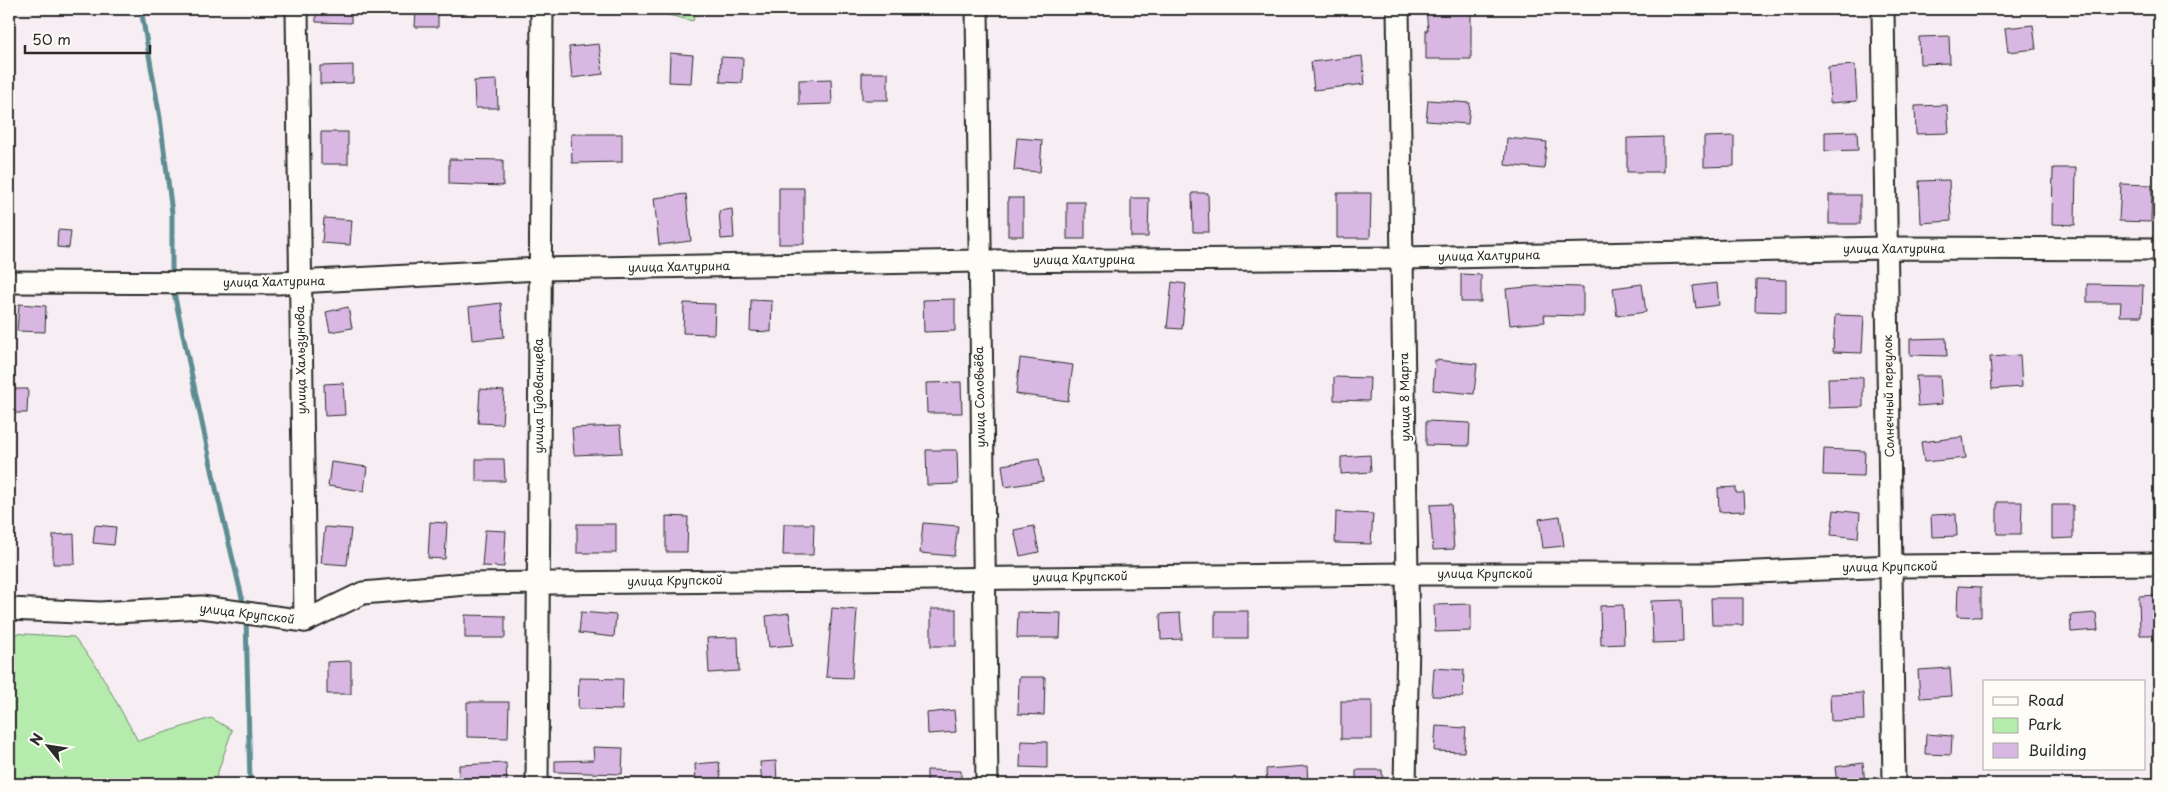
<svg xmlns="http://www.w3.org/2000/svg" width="2168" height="793" font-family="'Playpen Sans',sans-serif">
  <rect width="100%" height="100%" fill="#f6eef3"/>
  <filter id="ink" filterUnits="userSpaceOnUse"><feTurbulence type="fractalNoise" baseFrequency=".02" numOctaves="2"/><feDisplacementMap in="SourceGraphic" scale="10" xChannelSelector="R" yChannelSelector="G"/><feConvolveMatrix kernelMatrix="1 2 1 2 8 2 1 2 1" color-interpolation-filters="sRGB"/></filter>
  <g filter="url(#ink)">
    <g fill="#b5ebad" stroke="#708b6c">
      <polygon points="644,9 696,9 693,21"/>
      <polygon points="9,633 74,637 97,667 138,741 211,718 232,730 214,784 9,784"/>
    </g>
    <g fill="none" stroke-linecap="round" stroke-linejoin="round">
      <g stroke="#5d8d93" stroke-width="5">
        <polyline points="141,9 160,118 172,213 172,277"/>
        <polyline points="173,288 217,493 244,606"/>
        <polyline points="246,617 250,784"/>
      </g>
    </g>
    <g fill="#d8b7e3" stroke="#2b2b2b">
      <polygon points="316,9 351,9 351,23 316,22"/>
      <polygon points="416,9 438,9 438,27 415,27"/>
      <polygon points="1426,9 1471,9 1471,59 1426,59 1426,30 1428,30"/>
      <polygon points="2033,25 2036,49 2008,52 2005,28"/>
      <polygon points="1949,36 1950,63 1920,64 1919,37"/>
      <polygon points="599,44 603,74 572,78 569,47"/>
      <polygon points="670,53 693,55 691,83 669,82"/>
      <polygon points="1362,56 1365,84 1314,90 1311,62"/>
      <polygon points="721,57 743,58 742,83 720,82"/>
      <polygon points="353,65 353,83 320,84 320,66"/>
      <polygon points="1855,65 1857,101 1830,103 1828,67"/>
      <rect x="862" y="73" width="26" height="27"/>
      <polygon points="831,79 832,104 799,105 799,80"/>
      <polygon points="497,80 498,108 475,108 474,81"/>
      <polygon points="1428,100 1470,103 1468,124 1426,121"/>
      <polygon points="1947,105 1949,133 1916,134 1915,106"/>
      <polygon points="1857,131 1858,150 1825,151 1825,132"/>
      <rect x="321" y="132" width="27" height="32"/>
      <polygon points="571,134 622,134 622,162 572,163"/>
      <polygon points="1734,136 1734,166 1704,167 1704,137"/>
      <polygon points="1663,137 1663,172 1627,172 1627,138"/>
      <polygon points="1017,138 1042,140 1040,172 1014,170"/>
      <polygon points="1507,138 1547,142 1544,169 1505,165"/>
      <polygon points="449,159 503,160 503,186 449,184"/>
      <polygon points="2053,168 2076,168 2075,225 2052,224"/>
      <polygon points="1949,180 1951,221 1921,223 1919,181"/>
      <polygon points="2121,184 2152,185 2151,222 2119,221"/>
      <rect x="779" y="188" width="25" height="56"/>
      <polygon points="1192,193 1208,193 1209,232 1193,232"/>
      <polygon points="1337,193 1371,193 1370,238 1337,238"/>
      <polygon points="686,194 691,241 659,245 654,198"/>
      <rect x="1829" y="195" width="31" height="29"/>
      <rect x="1008" y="198" width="15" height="38"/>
      <polygon points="1131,198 1149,198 1148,237 1131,237"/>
      <rect x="1067" y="202" width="18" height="37"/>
      <polygon points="732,209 734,238 721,239 719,211"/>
      <polygon points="324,218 352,220 350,245 322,243"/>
      <polygon points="58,230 71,231 69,248 57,247"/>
      <polygon points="1461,274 1481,275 1481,302 1461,302"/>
      <polygon points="1756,279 1786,280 1786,312 1755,311"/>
      <polygon points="1172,282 1186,284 1182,329 1167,328"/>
      <polygon points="1717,283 1719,305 1696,308 1693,286"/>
      <polygon points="1642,284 1646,312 1617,316 1613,288"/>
      <polygon points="2087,284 2143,285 2142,316 2120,316 2121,302 2087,302"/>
      <polygon points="1537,286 1583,287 1583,316 1544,315 1545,322 1510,325 1506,289"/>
      <polygon points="955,299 955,331 924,332 923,300"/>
      <polygon points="751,300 772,301 771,332 750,331"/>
      <polygon points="501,303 504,337 472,340 469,307"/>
      <polygon points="684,303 715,304 714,334 683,333"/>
      <polygon points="19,304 46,306 45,332 17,331"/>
      <polygon points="348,307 352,328 330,332 326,312"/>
      <polygon points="1835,315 1864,316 1862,353 1833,352"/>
      <polygon points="1946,338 1947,356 1910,355 1910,339"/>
      <polygon points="2020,355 2022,387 1992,389 1990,357"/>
      <polygon points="1020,358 1073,365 1068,401 1016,394"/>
      <polygon points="1435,360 1477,364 1474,394 1433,390"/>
      <polygon points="1916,376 1940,376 1942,404 1918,406"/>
      <polygon points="1334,377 1370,378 1369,401 1334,400"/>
      <polygon points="1863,377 1863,407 1829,408 1828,378"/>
      <polygon points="961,382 962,413 927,413 926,383"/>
      <polygon points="343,383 345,415 325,416 324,384"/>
      <polygon points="9,389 28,389 27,413 9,413"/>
      <polygon points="480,389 504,391 502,424 478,423"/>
      <polygon points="1426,421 1470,423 1469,446 1426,445"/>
      <polygon points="620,426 622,453 574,455 572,428"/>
      <polygon points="1963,437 1966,458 1924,462 1921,442"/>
      <polygon points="1824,449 1865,451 1864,476 1823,475"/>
      <polygon points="926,450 957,450 958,484 927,485"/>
      <polygon points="1370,455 1371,472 1341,474 1341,457"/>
      <polygon points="476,459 504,459 505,481 476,481"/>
      <polygon points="1039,459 1043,481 1005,487 1002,465"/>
      <polygon points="331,462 367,467 364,491 328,486"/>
      <polygon points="1736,487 1736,493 1744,493 1745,511 1719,512 1718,488"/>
      <polygon points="1997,502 2022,502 2021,534 1997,534"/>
      <polygon points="1451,504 1454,549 1433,550 1430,505"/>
      <polygon points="2052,505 2073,505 2073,538 2052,539"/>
      <polygon points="1834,510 1860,513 1858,538 1831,535"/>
      <polygon points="1336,512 1373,514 1371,544 1335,543"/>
      <polygon points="1956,514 1957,536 1932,537 1931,515"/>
      <polygon points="666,516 688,517 687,552 666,552"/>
      <polygon points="1560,516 1564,546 1543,548 1539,519"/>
      <polygon points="430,522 447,523 445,559 428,558"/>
      <polygon points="923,523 958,526 954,556 920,553"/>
      <rect x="577" y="524" width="39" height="29"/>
      <polygon points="784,524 814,524 813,555 783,555"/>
      <polygon points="95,525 116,527 114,545 93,543"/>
      <polygon points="1034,526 1039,552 1020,556 1014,530"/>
      <polygon points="325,527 351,529 347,565 321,563"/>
      <polygon points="485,530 506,531 504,567 482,566"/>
      <polygon points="74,534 75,564 53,564 53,535"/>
      <polygon points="1958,586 1981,587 1981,617 1957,616"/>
      <polygon points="2159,595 2159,635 2140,635 2139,596"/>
      <polygon points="1711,598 1743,598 1743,625 1712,625"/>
      <polygon points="1682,600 1683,642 1653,643 1651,601"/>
      <polygon points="1471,604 1471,631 1435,632 1434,605"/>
      <polygon points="1623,605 1624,644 1601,645 1600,606"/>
      <polygon points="832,608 857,610 852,678 826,677"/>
      <rect x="931" y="609" width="25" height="37"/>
      <rect x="1215" y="611" width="33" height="27"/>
      <polygon points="581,612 616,615 614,637 579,633"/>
      <polygon points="1018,612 1061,613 1060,638 1017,638"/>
      <polygon points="789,613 793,645 769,647 766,616"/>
      <polygon points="1180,613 1182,639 1161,640 1160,614"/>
      <polygon points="2096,613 2098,630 2071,632 2070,615"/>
      <polygon points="465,615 505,616 505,638 465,638"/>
      <polygon points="738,637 739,671 709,673 707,638"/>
      <polygon points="351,661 351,694 327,694 327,662"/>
      <polygon points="1434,668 1464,670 1463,697 1432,696"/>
      <polygon points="1950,668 1952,696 1920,698 1918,670"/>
      <polygon points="1019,677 1045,677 1044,715 1018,714"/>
      <polygon points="579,678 623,679 622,710 578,709"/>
      <polygon points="1863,693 1864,720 1831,721 1830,694"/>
      <rect x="1341" y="701" width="31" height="38"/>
      <polygon points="467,702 509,702 508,738 467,737"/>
      <polygon points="954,710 956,732 928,734 927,713"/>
      <polygon points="1436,726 1466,728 1464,752 1434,751"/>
      <polygon points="1926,734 1952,736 1951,755 1925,754"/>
      <polygon points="1021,741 1047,742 1047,768 1020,767"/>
      <polygon points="593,747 623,748 622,774 555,772 555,761 594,760"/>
      <polygon points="776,761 777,783 762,784 760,762"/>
      <polygon points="719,762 721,784 696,784 695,764"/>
      <polygon points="506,763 507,784 459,784 459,765"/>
      <polygon points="1863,763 1865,784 1837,784 1835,767"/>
      <polygon points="1307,766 1308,784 1267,784 1266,769"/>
      <polygon points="927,770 961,771 961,784 927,784"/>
      <polygon points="1356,770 1382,770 1383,784 1356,784"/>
    </g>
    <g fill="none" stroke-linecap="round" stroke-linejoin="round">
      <g stroke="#2b2b2b" stroke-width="25">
        <g id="minor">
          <polyline points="297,9 305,621"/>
          <polyline points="977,9 987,784"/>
          <polyline points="1398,9 1408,638 1405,784"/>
          <polyline points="1883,9 1894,784"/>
          <polyline points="9,282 278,283 540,269 979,261 1403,258 1887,248 2159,249"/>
          <polyline points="9,609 100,613 201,607 305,621 363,593 466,584 1407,574 1710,574 1892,566 2159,564"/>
          <polyline points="537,784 542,9"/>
        </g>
      </g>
      <use href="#minor" stroke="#fdfcf7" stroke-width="21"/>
    </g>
  </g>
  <g text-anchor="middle" stroke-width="4.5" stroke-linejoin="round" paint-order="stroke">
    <g font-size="12" fill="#2b2b2b" stroke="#fdfcf7">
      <text x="1894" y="253">улица Халтурина</text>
      <text transform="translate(1489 256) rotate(-1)" y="4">улица Халтурина</text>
      <text x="1084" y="264">улица Халтурина</text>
      <text transform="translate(679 267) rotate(-1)" y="4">улица Халтурина</text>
      <text transform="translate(274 282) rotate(-1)" y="4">улица Халтурина</text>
      <text transform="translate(301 360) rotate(-91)" y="4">улица Хальзунова</text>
      <text transform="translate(539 396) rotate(-90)" y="4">улица Гудованцева</text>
      <text transform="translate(1889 396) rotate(-91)" y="4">Солнечный переулок</text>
      <text transform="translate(980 397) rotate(-91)" y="4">улица Соловьёва</text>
      <text transform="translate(1405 397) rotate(-91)" y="4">улица 8 Марта</text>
      <text transform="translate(1890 567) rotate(-1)" y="4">улица Крупской</text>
      <text x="1485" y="578">улица Крупской</text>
      <text transform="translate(1080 577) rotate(-1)" y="4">улица Крупской</text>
      <text transform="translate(675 581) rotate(-1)" y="4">улица Крупской</text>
      <text transform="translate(247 614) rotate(7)" y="4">улица Крупской</text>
    </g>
  </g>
  <rect width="2168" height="793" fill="none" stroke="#fdfcf7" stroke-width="30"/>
  <rect x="15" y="15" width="2138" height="763" fill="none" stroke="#2b2b2b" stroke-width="2" filter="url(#ink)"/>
  <rect x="1983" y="680" width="162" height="90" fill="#fdfcf7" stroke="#a9a8a5"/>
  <rect x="1993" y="697" width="25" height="8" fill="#fdfcf7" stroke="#a9a8a5"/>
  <text x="2028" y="706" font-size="15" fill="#2b2b2b">Road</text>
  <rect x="1993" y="718" width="25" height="15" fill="#b5ebad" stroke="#a9a8a5"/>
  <text x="2028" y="730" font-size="15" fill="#2b2b2b">Park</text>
  <rect x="1993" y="743" width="25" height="15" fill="#d8b7e3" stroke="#a9a8a5"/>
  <text x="2028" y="756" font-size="15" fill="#2b2b2b">Building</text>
  <g transform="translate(48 746) rotate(300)" stroke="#fdfcf7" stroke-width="4" paint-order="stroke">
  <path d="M0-4L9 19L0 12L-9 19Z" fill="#2b2b2b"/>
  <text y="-8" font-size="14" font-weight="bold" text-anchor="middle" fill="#2b2b2b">N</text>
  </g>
  <path d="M25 45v8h125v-8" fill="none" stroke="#2b2b2b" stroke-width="2.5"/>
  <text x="32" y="45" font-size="15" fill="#2b2b2b" stroke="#fdfcf7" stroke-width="4" paint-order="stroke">50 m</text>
</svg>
